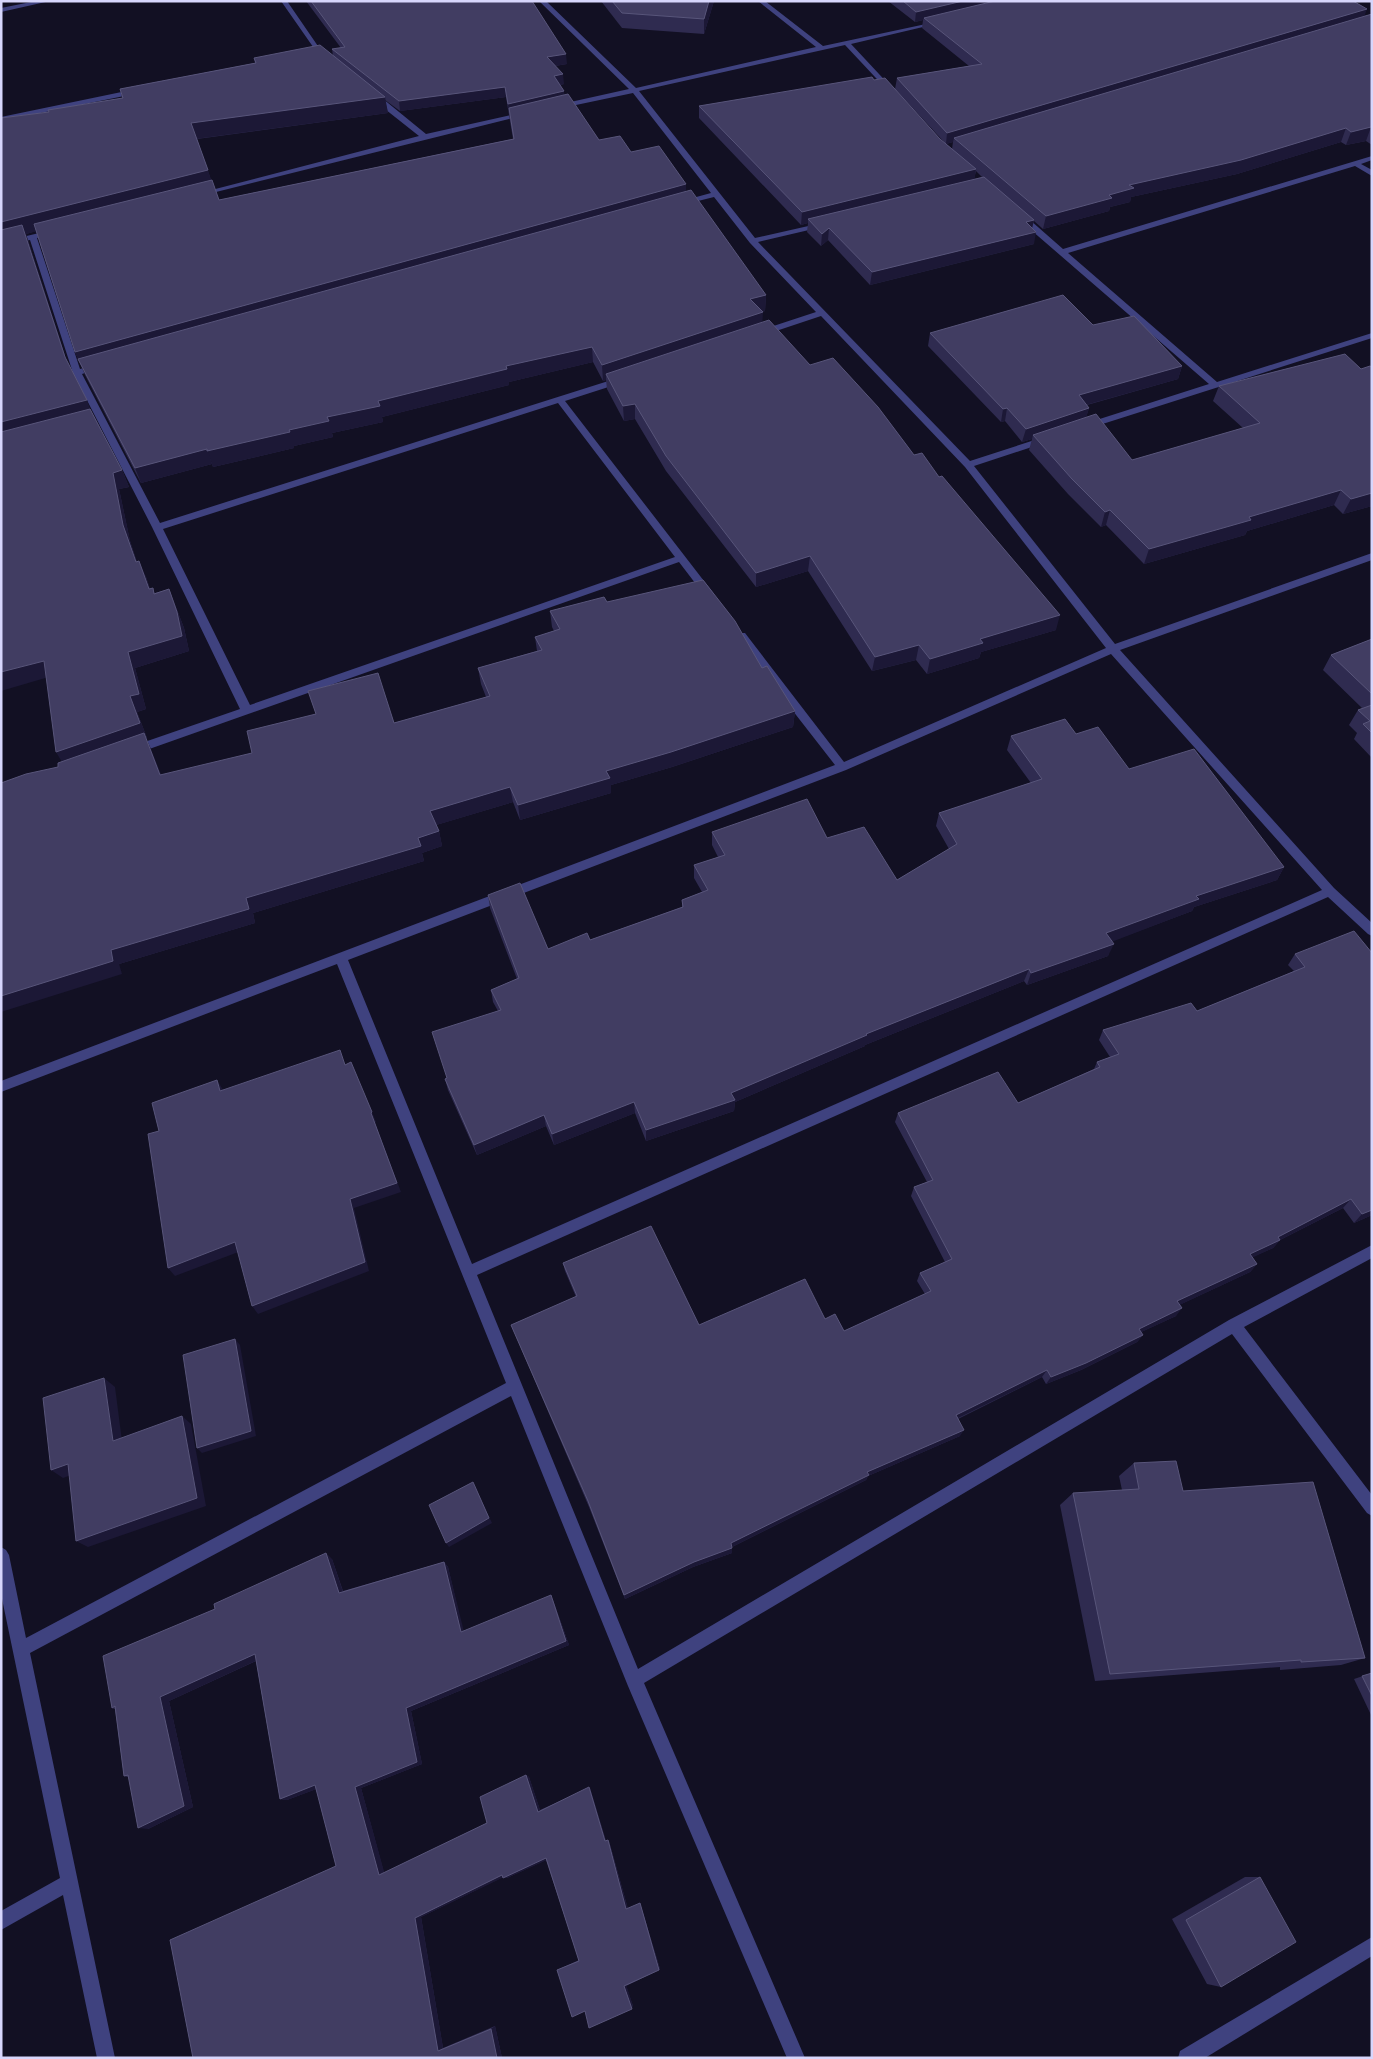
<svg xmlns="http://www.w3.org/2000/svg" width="1373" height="2059" font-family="Overpass,sans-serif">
  <rect width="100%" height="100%" fill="#121023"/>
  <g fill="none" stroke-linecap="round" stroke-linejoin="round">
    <g fill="#3f427f" fill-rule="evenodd">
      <polygon points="36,1 50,1 1,12 1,8"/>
      <polygon points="281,1 287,1 322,52 327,56 327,58 323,58 318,54"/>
      <path d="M539,1h7l90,87 180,-41 -58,-46h7l58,45 117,-25v2l-89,21 42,45 1,2 -4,2 -45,-48 -206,46 116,147 71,-16v4l-68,16 212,219 74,-24h6v4l-76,25 141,178 257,-91v7l-252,90 214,238 38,35v13l-4,-2 -40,-37 -851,378 161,394 591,-349 143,-75v13l-128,69 128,168v21l-5,-3 -135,-179 -588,349 161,375h-18l-159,-372 -117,-290 -481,257 85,405h-18l-34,-163 -62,35v-19l59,-33 -59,-284v-47l5,3 3,5 17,83 480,-255 -169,-419 -336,128v-11l834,-316 -98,-126 -1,-3 1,-3h8l99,129 262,-114 -141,-181 -144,-151 -57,19h-6v-4l58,-19 -66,-69 -36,-46 -36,9v-4l33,-9 -78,-100 -76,16v-4l72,-16zM1111,654l211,236 -850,374 -124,-304 498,-190z"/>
      <polygon points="136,89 139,89 139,93 1,121 1,117"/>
      <polygon points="371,94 377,94 426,134 525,112 529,114 200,196 196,194 419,136 371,98"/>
      <polygon points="1372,156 1372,160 1361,164 1372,170 1372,176 1355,166 1068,253 1217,382 1372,333 1372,338 1090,428 1084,428 1084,424 1209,384 1016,217 1016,213 1022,213 1063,249"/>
      <path d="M52,230h3v4l-18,4 43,131 19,-5 4,3 -21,7 78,149 461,-146 3,1v4l-59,19 149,193 -5,3 -4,-1 -26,-34 -541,191h-8l-1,-3 1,-3 110,-38 -88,-182 -79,-154 -43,-133 -29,6v-4zM558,403l117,154 -425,148 -87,-176z"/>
      <polygon points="1372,1937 1372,1956 1205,2058 1178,2058 1180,2051"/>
    </g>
  </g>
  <g fill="#2f2b50" fill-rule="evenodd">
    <path d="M306,1h226l35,63 -12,2 9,18 -4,1 4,6v4l35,45 32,12 55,39 80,104 -1,16 -3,1v11l177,154 117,153 -75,22 -2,6 -52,16 -11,-14 -44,11 -64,-100 -52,16 -90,-116 -31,-52 -11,2 -17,-32 -1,-9 -3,1 -10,-19 -84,20v3l-127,32 1,5 -51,11 1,4 -39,9v2l-81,19 -1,-3 -71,19 -56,-108 -10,-23 -39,-121 -10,3 42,131 22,44 32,61 7,17 -10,2 11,52 7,21 9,15 4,12 5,4 14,-4 15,39 5,23 -54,17 11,41 -9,3 10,26h-1l15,37 233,-52 92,-26 -5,-13 -3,-16 59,-17 -2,-14 19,-6 -2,-4 -2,-16 57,-9 155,66 33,43 -2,16 -121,40 -61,18v8l-91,27 -7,-18 -77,23 3,6 3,15 -20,7 2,8 -171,52 2,10 -136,41 3,10 -64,-207 4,-5 -61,-644 48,-6 73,-14 -2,-9 135,-26 -1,-5 79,-2 -1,-7 9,-1zM506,97l7,42 -294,61 -8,-20 -14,-41 191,-26 -3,-13 15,11z"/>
    <polygon points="601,1 714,1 704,34 622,28"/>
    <path d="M888,1h465l11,15 8,-2v131l-6,-4 -20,4 -5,-3 -104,32 -106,23 -1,5 -20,5 -1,4 -66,18 -9,-8 -2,7 2,16 -164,41 -42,-45 -7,6 -14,-14 1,-9 -7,2 -102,-107v-12l175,-26 71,63 -50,-54 2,-11 72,-12 -47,-38 1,-8 -8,2zM953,142l-1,7 -6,-5zM976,171l6,6 -8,2z"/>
    <polygon points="1093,325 1182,366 1178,379 1087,405 1089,408 1086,417 1132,460 1243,428 1213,401 1219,386 1372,506 1343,514 1334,505 1247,531 1245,535 1144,564 1106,525 1101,527 1068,494 1029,450 1032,439 1022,442 1005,421 1001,422 928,346 930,333"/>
    <polygon points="1372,639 1372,758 1354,739 1357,733 1349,725 1358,710 1362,708 1323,670 1331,655"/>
    <polygon points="1076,734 1129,769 1284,867 1277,880 1194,907 1192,911 1112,941 1108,956 1027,985 1024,981 865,1045 865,1046 735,1102 734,1111 646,1141 635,1113 554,1145 546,1126 477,1155 448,1090 445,1079 447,1078 498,1011 493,1002 491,990 517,979 490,908 488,895 548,949 590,940 682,907 682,900 702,892 694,878 694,865 718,857 712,845 712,832 827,838 897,880 949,849 936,826 939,813 1031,783 1007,750 1011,736"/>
    <polygon points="1372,953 1372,1215 1354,1223 1343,1208 1280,1240 1273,1248 1252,1257 1257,1264 1250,1272 1179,1305 1176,1316 1141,1332 1143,1335 1137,1342 1081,1370 1046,1384 1042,1377 958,1419 960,1436 868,1476 866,1480 732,1547 732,1553 693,1567 625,1599 589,1507 511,1325 576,1297 565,1271 563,1263 699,1325 825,1319 844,1331 925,1294 917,1281 920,1273 945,1262 911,1196 914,1187 927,1182 895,1122 898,1113 1018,1103 1094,1069 1097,1062 1110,1057 1099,1040 1103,1030 1197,1011 1294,971 1288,965 1295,954"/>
    <polygon points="1134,1463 1183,1491 1365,1658 1341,1665 1280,1670 1280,1667 1095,1681 1060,1505 1073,1493 1122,1490 1119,1476"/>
    <polygon points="332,1559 343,1591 444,1562 448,1567 463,1631 553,1600 569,1645 411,1711 422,1764 361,1788 384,1873 487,1823 526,1775 529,1777 540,1810 590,1788 606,1841 608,1840 609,1841 628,1909 640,1903 660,1969 659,1970 626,1986 633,2006 585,2011 557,1970 579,1960 546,1860 507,1878 503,1878 503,1877 421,1917 443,2048 495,2026 502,2058 193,2058 336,1866 316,1789 287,1800 280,1799 256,1661 169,1701 193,1807 148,1829 128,1777 124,1776 115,1709 112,1708"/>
    <polygon points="1372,1673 1372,1717 1354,1679"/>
    <polygon points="1245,1877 1260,1877 1221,1987 1207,1984 1172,1919"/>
  </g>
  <g fill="#1c1836">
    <polygon points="709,1 714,1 704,34 704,19"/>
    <polygon points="963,1 1008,1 924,18 923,20 915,22 916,12"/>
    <polygon points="1367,9 1363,20 954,138 953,142 946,144 947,133"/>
    <polygon points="566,54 567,64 548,67 547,57"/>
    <polygon points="563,74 564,84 555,86 554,76"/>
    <polygon points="505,87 506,97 400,111 399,101"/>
    <polygon points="564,91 565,101 509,108 509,114 508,104"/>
    <polygon points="385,97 388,113 195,139 191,123"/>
    <polygon points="1371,127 1366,141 1346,145 1351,132"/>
    <polygon points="1346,128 1341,142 1237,174 1131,197 1130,202 1110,207 1109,211 1043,229 1046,216 1109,195 1129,185"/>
    <polygon points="976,169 974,182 808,219 808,223 801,225 802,212"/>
    <polygon points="208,170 213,186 26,234 71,374 1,240 1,222"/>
    <polygon points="686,184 686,198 78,359 81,367 75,352"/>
    <polygon points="1034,220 1031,232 1026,222"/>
    <polygon points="829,228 828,240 821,246 822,234"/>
    <polygon points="1036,232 1034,244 870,285 872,272"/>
    <polygon points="766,295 765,311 750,315 750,299"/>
    <polygon points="763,312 762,328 606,374 606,380 603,381 602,365"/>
    <polygon points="592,347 593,362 509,382 509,385 382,417 383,422 332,433 333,437 294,446 294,448 213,467 207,451 289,430 378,401 506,366"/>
    <polygon points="1182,366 1178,379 1075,408 1079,395"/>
    <polygon points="87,400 93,417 1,440 1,422"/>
    <polygon points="635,404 635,419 624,421 623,406"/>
    <polygon points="1007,408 1005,421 1001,422 1003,409"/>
    <polygon points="1089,408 1085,421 1033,435 1032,439 1022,442 1026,429"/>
    <polygon points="207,449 212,464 141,483 135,468"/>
    <polygon points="122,470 129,487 119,489 130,541 142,578 136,562 123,525 113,473"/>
    <polygon points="1341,490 1334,505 1247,531 1245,535 1144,564 1149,549 1249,517"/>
    <polygon points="1372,493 1372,506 1343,514 1351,499"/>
    <polygon points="1110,510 1106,525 1101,527 1105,512"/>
    <polygon points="810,556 808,571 756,587 756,573"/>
    <polygon points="139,561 146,577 156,605 149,589"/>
    <polygon points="169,589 184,628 189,651 135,668 146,709 137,712 147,738 146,738 151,749 167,790 65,767 56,752 130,696 128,652"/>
    <polygon points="1060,615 1056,630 981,652 979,658 927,674 930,659 980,639"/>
    <polygon points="919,645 916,660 872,671 875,657"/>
    <polygon points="44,661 52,676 1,691 1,672"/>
    <polygon points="795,711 793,727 672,767 611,785 611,793 520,820 518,805 606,771"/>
    <polygon points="510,787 513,802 433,826 430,811"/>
    <polygon points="439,831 442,846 422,853 424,861 253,913 255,923 119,964 122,974 1,1012 1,996 111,950 246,898"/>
    <polygon points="1284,867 1277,880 1194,907 1192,911 1101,946 1106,933 1196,896"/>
    <polygon points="1114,944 1108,956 1027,985 1031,973"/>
    <polygon points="1029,969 1024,981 865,1045 865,1046 735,1102 734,1111 646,1141 646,1130 866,1034"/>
    <polygon points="217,1080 223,1090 220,1091"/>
    <polygon points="634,1102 635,1113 554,1145 552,1134"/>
    <polygon points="372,1112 376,1122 375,1123 401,1192 354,1208 369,1271 258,1314 252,1306 350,1199 371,1113"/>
    <polygon points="544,1115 546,1126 477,1155 474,1145"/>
    <polygon points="1351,1199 1343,1208 1280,1240 1273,1248 1243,1262 1250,1254 1278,1237"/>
    <polygon points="1372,1210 1372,1215 1354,1223 1362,1214"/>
    <polygon points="235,1242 241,1251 175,1276 168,1268"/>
    <polygon points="1257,1264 1250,1272 1171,1309 1177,1301"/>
    <polygon points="1182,1308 1176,1316 1133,1336 1139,1329"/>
    <polygon points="1143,1335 1137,1342 1081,1370 1046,1384 1051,1377"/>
    <polygon points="235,1339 240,1345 256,1436 202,1453 197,1448"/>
    <polygon points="1047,1370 1042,1377 952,1421 956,1415"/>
    <polygon points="104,1378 115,1387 123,1449 113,1441"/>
    <polygon points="182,1416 191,1424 206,1506 88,1547 76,1541"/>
    <polygon points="964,1430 960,1436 868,1476 866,1480 730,1548 731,1543 867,1472"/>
    <polygon points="68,1464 80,1472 63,1478 51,1470"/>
    <polygon points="475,1487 492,1523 449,1547 446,1543"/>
    <polygon points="732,1548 732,1553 693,1567 625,1599 624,1595 694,1562"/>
    <polygon points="326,1553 332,1559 345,1598 339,1593"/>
    <polygon points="444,1562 448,1567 465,1636 461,1632"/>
    <polygon points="551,1595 569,1645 411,1711 422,1764 361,1788 385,1875 379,1875 355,1787 406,1708"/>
    <polygon points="255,1654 262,1658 169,1701 193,1807 148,1829 138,1828 160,1697"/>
    <polygon points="526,1775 529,1777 541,1813 538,1812"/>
    <polygon points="315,1785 322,1787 287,1800 280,1799"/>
    <polygon points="589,1787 590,1788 606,1842 605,1841"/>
    <polygon points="608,1840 609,1841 628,1909 626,1909"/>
    <polygon points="546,1858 549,1859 507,1878 503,1878"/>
    <polygon points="502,1875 506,1876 421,1917 443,2048 438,2051 415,1918"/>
    <polygon points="640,1903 660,1969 659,1970"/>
    <polygon points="626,1984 633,2006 632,2009 624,1986"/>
    <polygon points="495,2026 502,2058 497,2058 491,2029"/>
  </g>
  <g fill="#413d62" stroke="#58557a">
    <polygon points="311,1 532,1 566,54 547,57 563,74 554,76 564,91 508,104 505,87 399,101 332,49 345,47"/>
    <polygon points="612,1 709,1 704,19 622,13"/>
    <polygon points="903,1 963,1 916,12"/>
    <polygon points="995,1 1353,1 1367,9 947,133 897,78 982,64 924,18"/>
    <polygon points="1372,14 1372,128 1371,127 1351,132 1346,128 1241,160 1129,185 1134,188 1109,195 1112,198 1046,216 954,138"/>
    <polygon points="320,45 385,97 191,123 208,170 1,222 1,118 49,112 48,110 123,98 120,89 256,63 254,58"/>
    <polygon points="872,77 874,80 885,78 940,139 976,169 802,212 699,106"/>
    <polygon points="568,94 599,140 620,136 631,152 659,146 686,184 75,352 34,224 212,180 219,200 514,139 509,108"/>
    <polygon points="984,177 1034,220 1026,222 1036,232 872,272 829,228 822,234 808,219"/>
    <polygon points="691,190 766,295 750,299 763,312 602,365 592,347 506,366 507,369 378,401 380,406 327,417 329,421 289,430 290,432 207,451 207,449 135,468 78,359"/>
    <polygon points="22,225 65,357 87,400 1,422 1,230"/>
    <polygon points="1063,295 1093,325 1134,316 1182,366 1079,395 1089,408 1026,429 1007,408 1003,409 930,333"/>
    <polygon points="769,320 810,365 833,358 878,407 914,455 922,453 939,477 942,476 1060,615 980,639 983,643 930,659 919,645 875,657 810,556 756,573 666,456 635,404 623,406 606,374"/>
    <polygon points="1345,354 1361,369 1370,366 1372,367 1372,493 1351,499 1341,490 1249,517 1251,520 1149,549 1110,510 1105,512 1072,479 1033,435 1096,414 1132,460 1260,423 1219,386"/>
    <polygon points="90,409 122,470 113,473 123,525 136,562 139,561 149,589 153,588 154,594 169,589 177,612 182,636 128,652 139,694 130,696 140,723 56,752 44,661 1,672 1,432"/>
    <polygon points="703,580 735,621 762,668 767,666 795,711 671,752 606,771 610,778 518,805 510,787 430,811 439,831 418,838 421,846 246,898 249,909 111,950 113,961 1,996 1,783 26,774 58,767 58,763 144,733 160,775 252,753 247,731 316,714 308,691 378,673 394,723 490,696 478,668 542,650 535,637 560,629 550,611 604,597 607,602"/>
    <polygon points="1372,639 1372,694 1331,655"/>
    <polygon points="1372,705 1372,733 1363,724 1370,721 1358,710"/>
    <polygon points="1065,719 1076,734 1098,727 1129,769 1194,749 1284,867 1196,896 1199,899 1106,933 1114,944 1031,973 1029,969 866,1034 867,1035 731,1093 735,1100 646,1130 634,1102 552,1134 544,1115 474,1145 445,1079 447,1078 432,1032 501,1010 491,990 519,978 488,895 520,883 548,949 587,933 590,940 683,907 682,900 708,890 694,865 725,855 712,832 807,799 827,838 864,827 897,880 957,844 939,813 1042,779 1011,736"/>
    <polygon points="1354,931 1372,953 1372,1210 1362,1214 1351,1199 1278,1237 1280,1240 1250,1254 1257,1264 1177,1301 1182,1308 1139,1329 1143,1335 1086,1363 1051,1377 1047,1370 956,1415 964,1430 867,1472 869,1475 731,1543 732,1548 694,1562 624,1595 588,1501 511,1325 577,1296 563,1263 651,1226 699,1325 805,1279 825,1319 835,1314 844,1331 931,1291 920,1273 952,1259 914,1187 933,1180 898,1113 998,1072 1018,1103 1100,1067 1097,1062 1119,1054 1103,1030 1191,1003 1197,1011 1305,967 1295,954"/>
    <polygon points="340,1050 345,1065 351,1062 372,1112 371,1113 397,1183 350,1199 365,1262 252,1306 235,1242 168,1268 148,1134 159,1131 152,1103 217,1080 220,1091"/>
    <polygon points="235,1339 251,1431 197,1448 183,1355"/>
    <polygon points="104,1378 113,1441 182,1416 197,1498 76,1541 68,1464 51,1470 43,1398"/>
    <polygon points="1176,1461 1183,1491 1313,1482 1365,1658 1301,1662 1301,1660 1110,1674 1073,1493 1139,1489 1134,1463"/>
    <polygon points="473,1482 489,1518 446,1543 429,1505"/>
    <polygon points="326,1553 339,1593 444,1562 461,1632 551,1595 566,1641 406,1708 417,1762 355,1787 379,1875 487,1823 480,1797 526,1775 538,1812 589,1787 605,1841 608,1840 626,1909 640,1903 659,1970 624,1986 632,2009 589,2028 585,2011 572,2017 557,1970 579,1961 546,1858 503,1878 502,1875 415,1918 438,2051 491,2029 497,2058 193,2058 170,1940 336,1866 315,1785 280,1799 255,1654 160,1697 184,1806 138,1828 128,1775 124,1776 115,1706 112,1708 103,1656 215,1609 214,1604"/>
    <polygon points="1372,1673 1372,1696 1362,1676"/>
    <polygon points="1260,1877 1296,1942 1221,1987 1186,1920"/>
  </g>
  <rect width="1373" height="2059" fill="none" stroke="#d7d6fc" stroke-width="5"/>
</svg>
